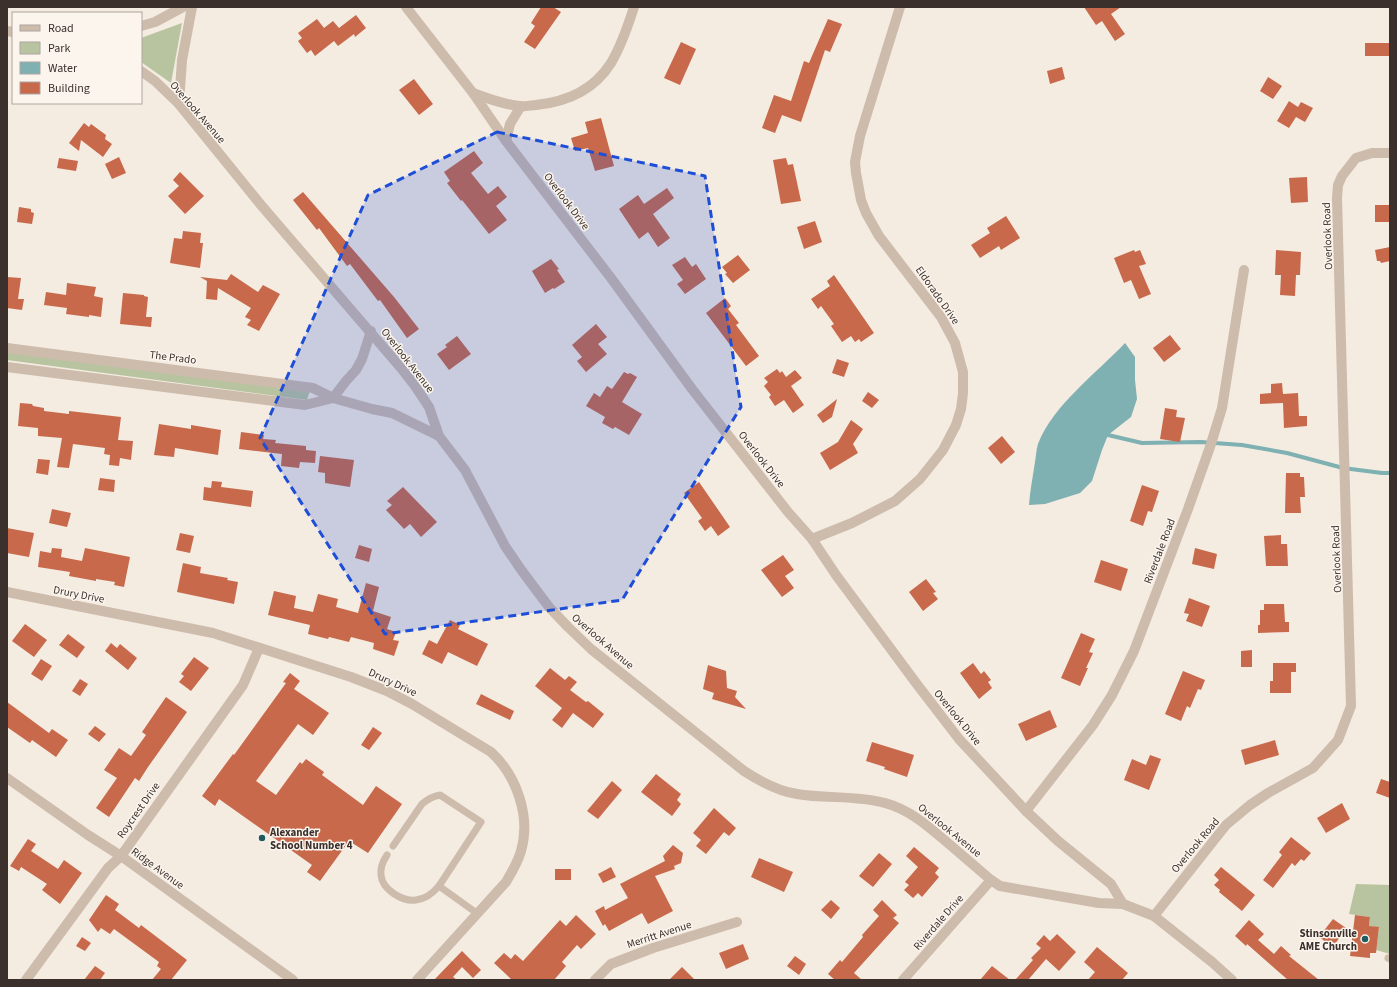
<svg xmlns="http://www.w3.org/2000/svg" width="1397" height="987" font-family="'Source Sans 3',sans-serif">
  <rect width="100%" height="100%" fill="#f4ebe1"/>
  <g fill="#b8c4a0">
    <polygon points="182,23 171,83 141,62 141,38"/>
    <polygon points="7,351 310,390 307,400 7,360"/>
    <polygon points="1356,884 1390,885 1390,954 1376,950 1379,928 1369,926 1370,917 1349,914"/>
  </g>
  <path fill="#7fb0b2" d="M1125,343l10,14v23l2,19 -6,18 -23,18 -6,15 -10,31 -12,12 -35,11 -16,1c1,-15 4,-29 6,-43 1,-5 1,-12 3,-18 15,-39 59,-71 87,-101z"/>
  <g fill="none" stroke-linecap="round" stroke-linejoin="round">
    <polyline stroke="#7fb0b2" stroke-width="4" points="1108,435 1142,443 1201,442 1242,445 1287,453 1343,468 1382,473 1390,473"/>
  </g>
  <g fill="#c8694b">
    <polygon points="541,7 553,7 561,12 535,49 524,42 535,26 531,23"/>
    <polygon points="1084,7 1121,7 1111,14 1125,34 1115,41 1102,21 1096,25"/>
    <polygon points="356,15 366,28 355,37 354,34 338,46 334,41 315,56 311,50 307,53 298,41 302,38 298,33 317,19 324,28 333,21 339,28"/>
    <polygon points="828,19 842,24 830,52 825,50 801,122 782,115 775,133 762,128 774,95 791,101 804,61 809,63"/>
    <polygon points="681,42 696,49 680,85 664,78"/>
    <rect x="1365" y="43" width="25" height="13"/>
    <polygon points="1062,67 1065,79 1050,84 1047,71"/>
    <polygon points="1268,77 1282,86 1273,99 1260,91"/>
    <polygon points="414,79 433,104 419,115 399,90"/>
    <polygon points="1289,101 1298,107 1301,102 1313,108 1305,122 1296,117 1289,128 1277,121"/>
    <polygon points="601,118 614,166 595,171 588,148 575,151 571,138 588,133 585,122"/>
    <polygon points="84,123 89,127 91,124 106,135 105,139 112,144 103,157 81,140 79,151 69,143"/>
    <polygon points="474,151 483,163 471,173 488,194 498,186 507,197 496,206 507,220 489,234 462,200 461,201 447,183 450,181 444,172"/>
    <polygon points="119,157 126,173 112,179 105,164"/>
    <polygon points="59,158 78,161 76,171 57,168"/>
    <polygon points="786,158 788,165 793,164 801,201 781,204 773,160"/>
    <polygon points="180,172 204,196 185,214 168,196 179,186 173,180"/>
    <polygon points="1307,177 1308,202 1291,203 1289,178"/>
    <polygon points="667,188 674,198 653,214 670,238 658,247 648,232 639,239 619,209 638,195 644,204"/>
    <polygon points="303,192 394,297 419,329 407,338 380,300 378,301 350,264 347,266 319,228 317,230 293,200"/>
    <rect x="1375" y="205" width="15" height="17"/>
    <polygon points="19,207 31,209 31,212 34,213 32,224 17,222"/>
    <polygon points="1006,216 1020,238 1001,250 999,246 980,258 971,245 990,233 987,228"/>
    <polygon points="815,221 822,242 804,249 797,227"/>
    <polygon points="183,231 201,233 200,243 203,243 200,268 170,263 174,238 182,239"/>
    <polygon points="1390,247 1390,261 1381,263 1380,261 1377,261 1375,250"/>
    <polygon points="1134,250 1135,252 1140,250 1146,264 1139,266 1151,294 1139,299 1131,280 1124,283 1114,258"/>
    <polygon points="1276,250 1301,252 1300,275 1296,275 1295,296 1280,295 1281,275 1275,275"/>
    <polygon points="738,255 750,270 733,283 725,274 727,273 722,267"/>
    <polygon points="685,257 692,267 696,264 706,279 685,294 677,284 683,280 672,265"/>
    <polygon points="551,259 559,269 557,270 565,282 554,289 553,288 545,293 532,271"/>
    <polygon points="231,274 258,292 263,285 280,294 259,331 247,325 251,320 245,317 251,308 218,288 217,300 206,299 207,281 200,277 227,280"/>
    <polygon points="834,275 874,333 861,342 859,339 855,342 851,336 842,342 831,326 834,324 821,306 818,309 811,299 830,286 827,281"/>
    <polygon points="7,277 21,278 18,299 24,299 22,310 7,308"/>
    <polygon points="67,283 96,287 94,296 103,298 101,317 89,315 89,317 66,314 67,308 44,305 46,292 66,295"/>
    <polygon points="123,293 144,295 144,296 148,297 146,317 152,317 151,327 120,324"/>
    <polygon points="725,298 731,306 728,309 739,323 736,325 759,356 746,366 706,313"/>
    <polygon points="596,324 607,337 598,344 607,354 586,372 577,361 582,357 572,345"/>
    <polygon points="1170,335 1181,349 1164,362 1153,348"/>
    <polygon points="457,336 471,354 449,370 437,354 447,347 445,345"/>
    <polygon points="837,359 849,363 844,377 832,373"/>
    <polygon points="777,369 780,373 782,371 786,377 795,370 802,378 791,386 804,405 793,413 784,400 775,406 769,397 771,395 764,386 768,382 764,378"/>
    <polygon points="624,372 628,374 630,373 637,377 622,402 642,414 629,435 615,427 613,429 602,423 605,417 586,406 594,393 600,397 607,386 612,389"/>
    <polygon points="1282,383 1283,394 1298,393 1299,416 1307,416 1307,426 1284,428 1283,403 1260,404 1260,394 1271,393 1271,384"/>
    <polygon points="868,392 879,400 872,408 862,401"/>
    <polygon points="837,399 832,417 823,423 817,415"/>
    <polygon points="20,403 32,404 33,406 44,408 44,411 69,414 69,411 121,417 118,440 133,441 131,460 120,458 119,466 109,465 110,455 104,454 105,448 73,444 69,468 57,467 62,438 38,436 38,428 18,426"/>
    <polygon points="1165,408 1177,410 1176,417 1185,418 1180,442 1160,439"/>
    <polygon points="851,420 863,429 853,444 858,453 830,470 820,453 838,442"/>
    <polygon points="159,424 191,429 191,425 221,430 218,455 175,448 174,457 154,455"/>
    <polygon points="241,432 264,435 263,439 276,440 275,443 306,446 306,450 316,451 315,463 300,462 299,468 281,466 282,454 239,449"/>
    <polygon points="1002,436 1015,452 1001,464 988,448"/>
    <polygon points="320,456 354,460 350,487 325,483 325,473 318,472"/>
    <polygon points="38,459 50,460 48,475 36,473"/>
    <polygon points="1286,473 1300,473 1300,477 1304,477 1305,497 1300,497 1301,513 1285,513"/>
    <polygon points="100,478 115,480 114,492 98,490"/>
    <polygon points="212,481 222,482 221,487 253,491 251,507 203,500 204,487 211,488"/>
    <polygon points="699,482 730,527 718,536 711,526 705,531 698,521 702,518 684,493"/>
    <polygon points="1142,485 1159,491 1152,512 1148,511 1143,526 1130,521"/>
    <polygon points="403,487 437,522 421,537 410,524 404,529 386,510 392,505 387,501"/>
    <polygon points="52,509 71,513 67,527 49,523"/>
    <polygon points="7,528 34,533 29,557 7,553"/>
    <polygon points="180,533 194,536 190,553 176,550"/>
    <polygon points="1281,535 1281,544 1287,544 1288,566 1266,566 1264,536"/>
    <polygon points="359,545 372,549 369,562 355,558"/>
    <polygon points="52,548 62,549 61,557 82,561 85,548 130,557 124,587 114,585 115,582 96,579 96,581 69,576 70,572 38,567 40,551 51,553"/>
    <polygon points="1195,548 1217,554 1214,569 1192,564"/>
    <polygon points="783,555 794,570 785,576 794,588 782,597 761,570"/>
    <polygon points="1101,560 1128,569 1121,591 1094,582"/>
    <polygon points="183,563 201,567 200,573 228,578 227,580 238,582 234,604 177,592"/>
    <polygon points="926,579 936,592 933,593 938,599 923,611 909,592"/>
    <polygon points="366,583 379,587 373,611 391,617 387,629 396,632 393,640 399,641 394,656 373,649 374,643 351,637 349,642 329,637 328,639 308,634 310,625 268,615 274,591 296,596 294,608 313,612 318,594 338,599 336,607 358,613"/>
    <polygon points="1189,598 1210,606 1202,627 1186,621 1189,614 1184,613"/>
    <polygon points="1264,604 1284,604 1285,622 1289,622 1289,632 1258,633 1258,625 1260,625 1260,610 1264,610"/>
    <polygon points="450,620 460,625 458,629 488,644 477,666 448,652 442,664 422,654 429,640 437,644"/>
    <polygon points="25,624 47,640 34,657 12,641"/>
    <polygon points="1081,633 1095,639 1089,652 1093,653 1086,668 1088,668 1080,686 1061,678"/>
    <polygon points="68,634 85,647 77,658 59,645"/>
    <polygon points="111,643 117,648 120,644 137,658 128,670 105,651"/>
    <polygon points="1252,650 1252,667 1241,667 1241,651"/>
    <polygon points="194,657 209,668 191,691 179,682 184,676 181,674"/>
    <polygon points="41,659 52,666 42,681 31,674"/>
    <polygon points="973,663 981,674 984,671 991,680 988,682 992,688 979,699 960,673"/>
    <polygon points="1273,663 1296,663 1296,672 1291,672 1291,693 1270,693 1270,681 1273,681"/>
    <polygon points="708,665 726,671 727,688 737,691 735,697 746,709 712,699 714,693 703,689"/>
    <polygon points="550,668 565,680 569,676 577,682 570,690 586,702 588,701 604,714 593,728 573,713 562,728 552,720 562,708 535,686"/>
    <polygon points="1183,671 1205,680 1201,690 1198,689 1190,708 1187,706 1181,721 1165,714"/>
    <polygon points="290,673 300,681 294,689 329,713 313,735 298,724 256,781 276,795 300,762 302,764 306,759 324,772 322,775 363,805 376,786 402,804 368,853 349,841 320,881 307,872 312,865 219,799 215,806 202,796 233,754 234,755 286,683 283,682"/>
    <polygon points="80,679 88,684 80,696 72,691"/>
    <polygon points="481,694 514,711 510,720 476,704"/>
    <polygon points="166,697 187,712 148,767 139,781 135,778 109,817 96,808 117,778 104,770 119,748 131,756 146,735 142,732"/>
    <polygon points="7,702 49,733 52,729 68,740 56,757 32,740 30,743 7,727"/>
    <polygon points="1050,710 1057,727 1026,741 1018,724"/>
    <polygon points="95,726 106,734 99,742 88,734"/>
    <polygon points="373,727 382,733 369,750 361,745"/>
    <polygon points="1275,740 1279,755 1245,765 1241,750"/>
    <polygon points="872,742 914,755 907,777 884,769 885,767 866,761"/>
    <polygon points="1150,755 1161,759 1149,790 1124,780 1132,759 1146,765"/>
    <polygon points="656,774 681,794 677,800 681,804 672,816 641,792"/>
    <polygon points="1381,779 1390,782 1390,798 1376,793"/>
    <polygon points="612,781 622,790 598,819 587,811"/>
    <polygon points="1342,803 1350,819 1326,833 1317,818"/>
    <polygon points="714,808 736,828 729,836 724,832 706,854 696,846 701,840 693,833"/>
    <polygon points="1291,837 1311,853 1304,861 1301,859 1295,866 1292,863 1273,888 1263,880 1282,855 1279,852"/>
    <polygon points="28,839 36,844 31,851 58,869 64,860 82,873 60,904 42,890 47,884 21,867 19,871 10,866"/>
    <polygon points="673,845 683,853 681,863 674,866 675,869 655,876 673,911 648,924 642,913 609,931 605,924 603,926 595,911 604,906 605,910 628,898 620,884 665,861 663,856"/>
    <polygon points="914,847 939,868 935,873 939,877 922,897 918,893 913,898 904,890 909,885 905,882 918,867 906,856"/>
    <polygon points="879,853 892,864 873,887 859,876"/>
    <polygon points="759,858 793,872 784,892 751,877"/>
    <polygon points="611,867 616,877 603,883 598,874"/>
    <polygon points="1221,867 1255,895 1242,911 1219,892 1220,890 1214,885 1219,880 1214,875"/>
    <rect x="555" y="869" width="16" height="11"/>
    <polygon points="106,895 119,904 115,910 139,928 141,925 187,960 171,980 152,980 161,969 157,966 159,962 114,929 110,934 101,928 98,932 89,920"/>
    <polygon points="831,900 840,908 831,919 821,910"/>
    <polygon points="882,900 897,915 893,918 899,923 854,973 862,980 835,980 828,974 840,960 842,962 863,937 862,935 879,916 873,910"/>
    <polygon points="576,915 596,934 581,949 577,945 562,962 566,966 554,980 512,980 494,963 504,953 511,959 515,954 523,961 560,920 566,926"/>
    <polygon points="1355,915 1370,917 1369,926 1379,927 1376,953 1370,953 1370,958 1350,956"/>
    <polygon points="1333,919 1346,928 1333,947 1319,937"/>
    <polygon points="1249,920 1264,934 1258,940 1274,954 1281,946 1291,955 1289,956 1319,980 1288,980 1247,944 1246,946 1235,936"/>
    <polygon points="1057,934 1076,952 1059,971 1046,959 1028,980 1015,980 1033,960 1031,958 1041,948 1036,944 1044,935 1050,941"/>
    <polygon points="82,937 91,943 85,951 76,946"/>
    <polygon points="743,944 749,959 726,969 719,953"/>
    <polygon points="1097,947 1128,973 1122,980 1088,980 1095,972 1084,962"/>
    <polygon points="462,951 481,970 473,978 462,967 453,977 457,980 434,980"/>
    <polygon points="795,956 806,964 799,975 787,966"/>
    <polygon points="95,966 105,973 100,980 84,980"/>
    <polygon points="992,966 1010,980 980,980"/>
    <polygon points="682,967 695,980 669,980"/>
  </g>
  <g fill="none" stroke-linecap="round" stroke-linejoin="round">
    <g stroke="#cdbbac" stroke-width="7">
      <path d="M393,846l29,-42c6,-5 11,-8 18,-9l41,27 -42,64 39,28"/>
      <path d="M387,855c-4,6 -7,12 -6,20 1,14 21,27 35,25 10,-1 17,-7 23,-14"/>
      <polyline points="1388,958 1390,959"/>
    </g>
    <g stroke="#cdbbac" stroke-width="10">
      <polyline points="406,7 473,93 506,141 611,278 692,389 788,512 812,539 836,575 916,683 959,739 1026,811 1058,841 1111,884 1123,904"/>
      <polyline points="141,26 155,22 183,7"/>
      <polyline points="7,31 13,32"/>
      <path d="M141,71l14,10 24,23 82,101 140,163 14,18 14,21 10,29 26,34 40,76 17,25 27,36 19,20 23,22 153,122c17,11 34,20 53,23 29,5 60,1 88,9 26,7 44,24 64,41 14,12 28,24 42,36l9,6 99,17 24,1 31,12 58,46 20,18"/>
      <path d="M473,93c13,5 34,12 47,13 5,1 11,-1 16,-1 30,-3 58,-15 75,-42 10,-17 17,-37 23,-56"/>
      <polyline points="179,104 182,60 192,7"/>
      <polyline points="506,141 510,124 521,106"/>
      <polyline points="7,348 313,388 333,398 372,409 392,413 439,436"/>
      <polyline points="7,367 305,405 333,398 346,381 356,370 362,359 371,331"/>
      <polyline points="812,539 852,523 895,501 920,479 943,450 956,425 961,409 963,393 963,372 955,343 941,317 879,236 866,213 861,200 856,173 855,162 860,136 900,7"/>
      <path d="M7,592l206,41 138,44 36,14 25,13 79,48c26,24 40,65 30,99 -3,11 -9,21 -15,31l-89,98"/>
      <polyline points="1026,811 1093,725 1112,695 1134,651 1188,509 1210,447 1222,408 1244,270"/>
      <polyline points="1154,916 1226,825 1250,805 1268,793 1313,768 1338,740 1351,706 1337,198 1338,185 1342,176 1356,158 1372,153 1390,153"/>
      <polyline points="26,980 108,868 121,856 243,685 259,648"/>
      <polyline points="595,980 611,964 653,948 737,922"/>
      <polyline points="903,980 991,880"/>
    </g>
    <polyline stroke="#cdbbac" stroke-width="10" points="7,778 88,835 121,856 293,980"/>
  </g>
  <path fill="#1d4ed8" fill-opacity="0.2" stroke="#1d4ed8" stroke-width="3" stroke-dasharray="8 5" stroke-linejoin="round" d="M497,132l208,44 36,231 -119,193 -237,34 -125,-196 108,-243z"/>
  <g fill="#1f5a5e" stroke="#fbf5ee" stroke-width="1.5">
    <circle cx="262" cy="838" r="4"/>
    <circle cx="1365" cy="939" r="4"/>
  </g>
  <g text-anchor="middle" stroke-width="3" stroke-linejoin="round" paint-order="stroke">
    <g font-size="11" fill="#3b302b" stroke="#fbf5ee">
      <text transform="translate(198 112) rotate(49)" y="4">Overlook Avenue</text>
      <text transform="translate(567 201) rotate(53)" y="4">Overlook Drive</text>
      <text transform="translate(1327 236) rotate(-92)" y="4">Overlook Road</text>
      <text transform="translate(938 295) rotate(55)" y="4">Eldorado Drive</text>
      <text transform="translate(173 357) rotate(7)" y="4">The Prado</text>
      <text transform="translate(408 360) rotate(52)" y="4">Overlook Avenue</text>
      <text transform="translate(762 459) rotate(52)" y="4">Overlook Drive</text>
      <text transform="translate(1159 551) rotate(-69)" y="4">Riverdale Road</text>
      <text transform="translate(1336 559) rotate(-92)" y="4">Overlook Road</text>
      <text transform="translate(79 594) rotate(11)" y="4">Drury Drive</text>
      <text transform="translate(603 641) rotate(41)" y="4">Overlook Avenue</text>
      <text transform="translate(393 682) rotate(25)" y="4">Drury Drive</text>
      <text transform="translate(958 717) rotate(51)" y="4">Overlook Drive</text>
      <text transform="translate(138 810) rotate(-55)" y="4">Roycrest Drive</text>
      <text transform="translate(950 830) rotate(39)" y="4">Overlook Avenue</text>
      <text transform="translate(1195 845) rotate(-50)" y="4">Overlook Road</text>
      <text transform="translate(158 868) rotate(36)" y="4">Ridge Avenue</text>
      <text transform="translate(938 922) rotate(-49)" y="4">Riverdale Drive</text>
      <text transform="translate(659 934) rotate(-18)" y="4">Merritt Avenue</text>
    </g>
    <g font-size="11" font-weight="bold" fill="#3b302b" stroke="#fbf5ee" text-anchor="start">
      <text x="270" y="836">Alexander<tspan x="270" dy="13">School Number 4</tspan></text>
      <text x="1357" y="937" text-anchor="end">Stinsonville<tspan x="1357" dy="13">AME Church</tspan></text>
    </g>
  </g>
  <rect width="1397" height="987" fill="none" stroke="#3b302b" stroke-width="16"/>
  <rect x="12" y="12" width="130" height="92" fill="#fbf5ee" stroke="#aea6a0"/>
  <rect x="20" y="25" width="20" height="6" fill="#cdbbac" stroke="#aea6a0"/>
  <text x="48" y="32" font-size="12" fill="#3b302b">Road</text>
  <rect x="20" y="42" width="20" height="12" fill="#b8c4a0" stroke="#aea6a0"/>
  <text x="48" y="52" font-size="12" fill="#3b302b">Park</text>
  <rect x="20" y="62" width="20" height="12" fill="#7fb0b2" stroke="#aea6a0"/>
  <text x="48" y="72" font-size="12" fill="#3b302b">Water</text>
  <rect x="20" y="82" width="20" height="12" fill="#c8694b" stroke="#aea6a0"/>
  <text x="48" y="92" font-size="12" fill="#3b302b">Building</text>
</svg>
